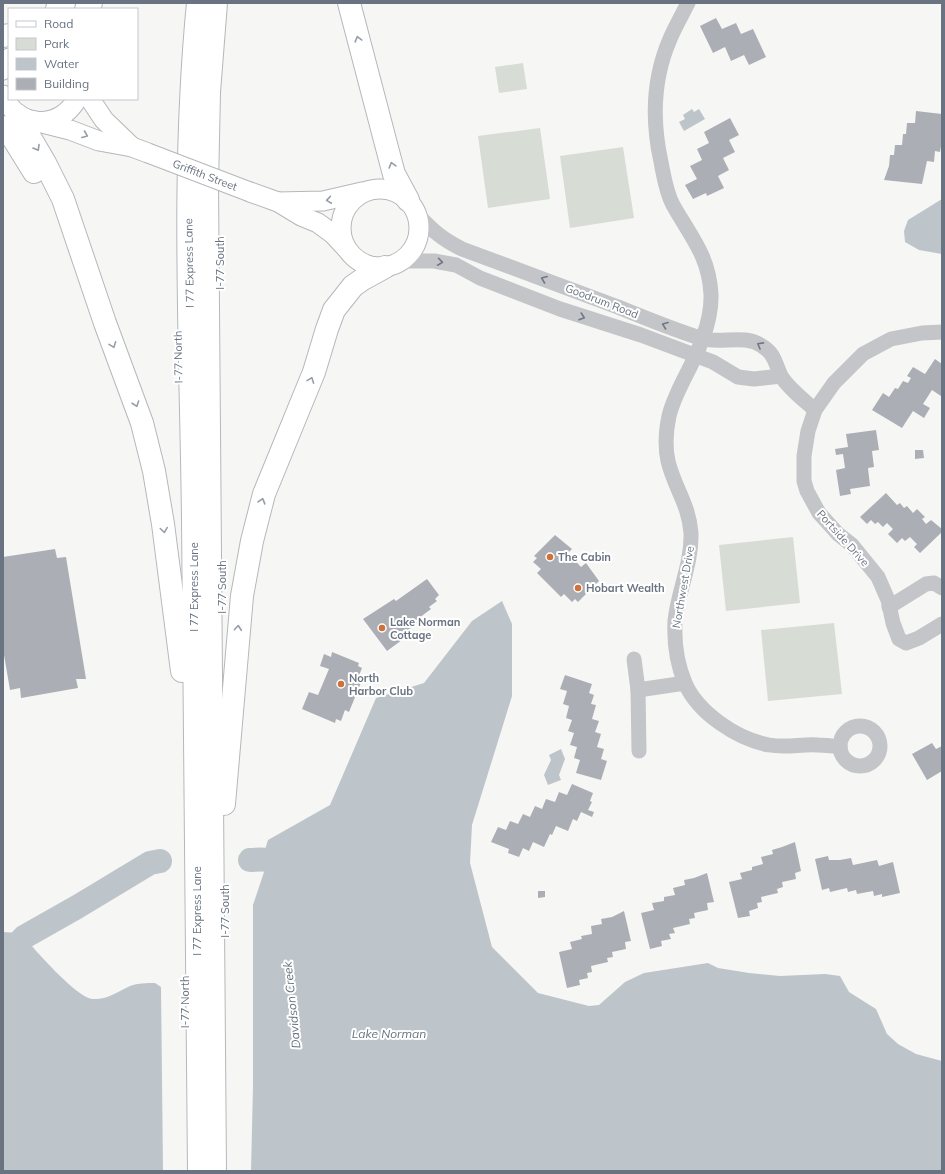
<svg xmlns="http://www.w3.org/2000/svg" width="945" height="1174" font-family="Mulish,sans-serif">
  <rect width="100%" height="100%" fill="#f6f6f4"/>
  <g fill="#d7ddd5">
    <polygon points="523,63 527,89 499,93 495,67"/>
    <polygon points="540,128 550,199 488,208 478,136"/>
    <polygon points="623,147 634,218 570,228 560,156"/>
    <polygon points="793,537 800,603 726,611 719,545"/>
    <polygon points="834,623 842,694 768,701 761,630"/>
  </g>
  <g fill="#bdc4ca">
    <polygon points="692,109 694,112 699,109 705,119 684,131 679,122 685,119 683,115"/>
    <polygon points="942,199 942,254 919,250 905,242 904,231 908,220"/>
    <polygon points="502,601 512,624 512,696 472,825 470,863 492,947 538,993 589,1006 599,1005 625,982 644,973 708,963 718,968 749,973 780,976 825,974 840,976 849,992 876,1009 887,1034 898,1044 916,1054 942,1061 942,1171 251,1171 253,1086 253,905 264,872 262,859 268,840 330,805 376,698 424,683 472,621"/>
    <polygon points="561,749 565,759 559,775 561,780 548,785 544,775 551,760 549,755"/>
    <path d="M3,932l17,1c13,14 56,65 73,66 14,1 26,-8 37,-13 8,-3 17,-3 25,-3l6,4 2,184h-160z"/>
  </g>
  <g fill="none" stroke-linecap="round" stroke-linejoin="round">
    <g stroke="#bdc4ca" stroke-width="24">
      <path d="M250,860c21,-1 27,-2 29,21"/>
      <polyline points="3,967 5,958 24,937 77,907 150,863 160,861"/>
    </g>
  </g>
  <g fill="#abafb5">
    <polygon points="716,18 722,29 736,23 741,34 753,29 766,57 749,65 744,55 731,61 725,47 713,53 700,26"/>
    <polygon points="916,111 942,114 942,140 940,152 935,151 934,162 927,161 922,184 884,180 889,166 890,155 894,155 895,145 902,145 903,134 906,134 907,123 915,123"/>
    <polygon points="730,118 739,135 729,140 735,152 723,158 729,170 718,176 724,188 707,196 706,193 693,199 685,185 697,179 690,166 702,160 697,149 709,143 704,132"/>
    <polygon points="935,359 942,364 942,395 941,396 932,390 923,404 930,408 924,418 913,411 902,428 872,410 883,393 889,397 895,388 898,389 903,381 908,383 911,378 907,376 913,367 925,374"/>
    <polygon points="876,430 879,450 872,451 874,467 868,468 870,486 850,489 851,494 840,496 836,470 845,468 843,454 836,455 835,449 848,447 846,434"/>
    <polygon points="915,450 923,450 924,458 915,459"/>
    <polygon points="886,493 897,505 900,503 904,508 907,506 913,513 917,509 925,517 922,519 926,524 931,520 942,529 942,532 920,553 914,547 917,544 910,537 905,541 902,538 897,543 888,534 893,529 887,523 883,527 878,522 875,524 871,520 867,524 860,517"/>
    <polygon points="555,535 572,549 568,553 581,567 586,563 599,581 578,602 575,599 572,602 564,594 561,597 537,573 541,569 533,562 537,558 534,556"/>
    <polygon points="55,549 57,558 66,557 86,679 76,679 78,688 21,698 20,688 10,690 3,649 3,557"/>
    <polygon points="427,579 439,595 435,599 437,601 429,607 431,609 415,621 417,623 404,633 406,637 387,651 363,619 394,599 396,601"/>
    <polygon points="332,652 359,663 358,666 362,668 358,678 362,680 349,712 345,710 341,721 336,719 335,723 302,709 309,692 318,695 329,669 320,666 324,654 331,657"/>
    <polygon points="565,675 592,684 589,693 594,695 591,704 596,705 592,719 599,721 595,732 601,734 597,747 604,749 601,759 607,761 601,780 576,773 580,760 574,758 577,747 570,745 574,733 568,731 572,720 566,718 569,706 563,704 567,691 560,689"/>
    <polygon points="932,743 936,749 942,746 942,771 927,780 912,754"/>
    <polygon points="572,784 593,793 590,801 592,802 588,810 594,812 592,817 581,812 577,821 573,819 568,831 556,826 552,835 550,834 544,847 533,842 529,851 523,848 519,857 508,853 509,849 491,842 498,827 506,830 510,821 518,824 523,814 530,817 535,806 542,809 546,799 555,802 559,792 567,795"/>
    <polygon points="795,842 801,871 795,873 796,879 782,882 783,887 777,889 778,893 761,897 762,902 757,903 758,908 749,911 750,916 738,918 729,882 742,879 740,873 752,870 752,867 763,864 761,857 773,854 772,850 782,847"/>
    <polygon points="828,856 829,860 840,860 851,858 853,865 877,860 879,866 893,862 900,893 882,897 882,894 874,896 873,891 857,894 856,890 848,892 847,888 830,892 829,888 822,890 815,859"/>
    <polygon points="707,873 714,902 707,903 708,910 694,913 695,918 689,919 690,924 673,928 675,933 669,934 671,939 661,941 662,946 650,949 641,913 654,910 652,903 664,901 664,897 675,895 673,888 685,885 684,880 694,878"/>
    <polygon points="538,891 545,891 545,897 538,898"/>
    <polygon points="624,911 631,941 625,942 626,949 612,952 613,957 607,958 608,962 591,966 592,972 587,973 588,978 579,980 580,985 567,988 559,952 572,949 570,942 582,939 581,936 592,934 591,926 602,924 601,919 612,917"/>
  </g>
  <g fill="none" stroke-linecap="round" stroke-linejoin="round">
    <g stroke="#b4b7bb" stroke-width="21">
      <g id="major">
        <polyline points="3,70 9,58"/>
        <path d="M3,95c14,33 56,36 74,4"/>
        <polyline points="90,99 104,120 132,147"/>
        <polyline points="34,121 70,130 99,141 132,147 148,153"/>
        <circle cx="380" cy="228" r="39"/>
        <polyline points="250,192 278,202 301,216 318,223 333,234 346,248"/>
        <polyline points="278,202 323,201 362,192"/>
      </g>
    </g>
    <g stroke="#b5b8bb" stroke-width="24">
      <g id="highway">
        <path d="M198,3c-17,172 -7,344 -5,516 4,218 4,435 6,652"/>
        <polyline points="349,3 391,163 394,174 408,200"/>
        <polyline points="57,9 64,3"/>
        <polyline points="86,9 91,3"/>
        <polyline points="3,36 9,35"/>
        <polyline points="17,115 45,163 63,199 105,323 142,423 154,471 163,524 182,671"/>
        <polyline points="3,127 11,135 34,172"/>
        <polyline points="224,804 242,596 252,541 264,494 314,372 327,329 334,310 353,286 363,279 385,267"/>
        <polyline points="215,1171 207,186 209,92 216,3"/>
      </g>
    </g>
    <g stroke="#c3c5c8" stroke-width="15">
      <path d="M688,3c-6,12 -13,24 -18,36 -17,39 -18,82 -9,123 3,15 5,30 12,43 18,32 36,51 38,89 1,30 -14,60 -27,85 -6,12 -12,24 -15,37 -3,14 -4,31 -1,45 6,26 21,43 23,72 1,31 -13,58 -16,88 -1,21 2,43 10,62 13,30 52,56 84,62 17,3 32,-1 49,0 7,0 15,1 22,2"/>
      <path d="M418,215c15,16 24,24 44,34 52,19 104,39 156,58 27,11 54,22 82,31 20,7 44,-5 62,8 13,8 13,17 19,30 8,13 23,24 34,34"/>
      <polyline points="402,261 434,261 456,265 480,278 560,309 641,335 713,362 738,377 754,379 781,376"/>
      <polyline points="942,332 922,333 891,339 863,354 834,383 815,410 808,431 804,456 804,481 807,491 819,513 838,534 852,545 878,577 888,600 893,623 899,639 906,643 919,638 942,624"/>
      <polyline points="889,607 926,584 934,583 942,588"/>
      <polyline points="634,659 638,690 685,683"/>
      <polyline points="638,690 639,751"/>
      <circle cx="860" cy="746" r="20"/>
    </g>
    <use href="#major" stroke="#fff" stroke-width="19"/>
    <use href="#highway" stroke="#fff" stroke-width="22"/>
    <g stroke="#b4b7bb" stroke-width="21" stroke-linecap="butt">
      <polyline id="major-bridge" points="148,153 250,192"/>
    </g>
    <use href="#major-bridge" stroke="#fff" stroke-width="19"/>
  </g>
  <defs><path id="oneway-chevron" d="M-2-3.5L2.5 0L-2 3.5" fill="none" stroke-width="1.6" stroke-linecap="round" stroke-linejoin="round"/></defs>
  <g stroke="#969da7">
    <use href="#oneway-chevron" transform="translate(358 39) rotate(-105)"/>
    <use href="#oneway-chevron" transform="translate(85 135) rotate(22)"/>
    <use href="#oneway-chevron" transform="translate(37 148) rotate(60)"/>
    <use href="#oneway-chevron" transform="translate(392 165) rotate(-106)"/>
    <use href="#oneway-chevron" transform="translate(329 200) rotate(172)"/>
    <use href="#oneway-chevron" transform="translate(113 345) rotate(69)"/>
    <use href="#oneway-chevron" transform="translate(311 380) rotate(-69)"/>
    <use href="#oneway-chevron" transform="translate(136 404) rotate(71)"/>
    <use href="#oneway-chevron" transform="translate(262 501) rotate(-74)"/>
    <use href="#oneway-chevron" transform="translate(164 530) rotate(82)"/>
    <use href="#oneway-chevron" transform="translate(238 628) rotate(-85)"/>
  </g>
  <g stroke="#6e7785">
    <use href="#oneway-chevron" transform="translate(440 262) rotate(8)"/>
    <use href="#oneway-chevron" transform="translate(544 279) rotate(-159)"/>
    <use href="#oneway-chevron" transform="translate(582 317) rotate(19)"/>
    <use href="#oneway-chevron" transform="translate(665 325) rotate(-159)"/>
    <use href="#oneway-chevron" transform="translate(760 345) rotate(-151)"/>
  </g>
  <g fill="#cf713b" stroke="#fff" stroke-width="1.5">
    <circle cx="550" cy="557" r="4"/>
    <circle cx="578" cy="588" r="4"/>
    <circle cx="382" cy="628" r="4"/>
    <circle cx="341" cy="684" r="4"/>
  </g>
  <g text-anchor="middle" stroke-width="4" stroke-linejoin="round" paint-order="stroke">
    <g font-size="11" fill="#697381" stroke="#fff">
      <text transform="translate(205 175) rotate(21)" y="4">Griffith Street</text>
      <text transform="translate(189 263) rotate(-91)" y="4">I 77 Express Lane</text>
      <text transform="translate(220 263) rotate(-90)" y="4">I-77 South</text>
      <text transform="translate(602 301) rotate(21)" y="4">Goodrum Road</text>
      <text transform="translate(178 357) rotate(-91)" y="4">I-77 North</text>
      <text transform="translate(843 538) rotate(48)" y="4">Portside Drive</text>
      <text transform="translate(194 587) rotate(-90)" y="4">I 77 Express Lane</text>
      <text transform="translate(222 587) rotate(-90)" y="4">I-77 South</text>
      <text transform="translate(683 587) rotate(-80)" y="4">Northwest Drive</text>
      <text transform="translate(197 911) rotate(-90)" y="4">I 77 Express Lane</text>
      <text transform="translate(225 911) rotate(-90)" y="4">I-77 South</text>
      <text transform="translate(185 1002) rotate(-90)" y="4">I-77 North</text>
    </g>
    <g font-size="11" font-weight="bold" fill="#697381" stroke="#fff" text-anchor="start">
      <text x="558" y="561">The Cabin</text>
      <text x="586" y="592">Hobart Wealth</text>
      <text x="390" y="626">Lake Norman<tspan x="390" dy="13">Cottage</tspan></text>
      <text x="349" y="682">North<tspan x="349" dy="13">Harbor Club</tspan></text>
    </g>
    <g font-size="12" font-style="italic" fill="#65737e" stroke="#fff">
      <text transform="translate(292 1005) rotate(-96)" y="4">Davidson Creek</text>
      <text x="389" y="1038">Lake Norman</text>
    </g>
  </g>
  <rect width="945" height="1174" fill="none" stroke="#697381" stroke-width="8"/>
  <rect x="8" y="8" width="130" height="92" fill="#ffffff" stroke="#c3c7cd"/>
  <rect x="16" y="21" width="20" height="6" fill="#ffffff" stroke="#c3c7cd"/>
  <text x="44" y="28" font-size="12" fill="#697381">Road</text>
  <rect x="16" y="38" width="20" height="12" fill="#d7ddd5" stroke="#c3c7cd"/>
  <text x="44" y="48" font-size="12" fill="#697381">Park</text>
  <rect x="16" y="58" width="20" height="12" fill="#bdc4ca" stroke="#c3c7cd"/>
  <text x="44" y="68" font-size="12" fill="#697381">Water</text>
  <rect x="16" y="78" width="20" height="12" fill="#abafb5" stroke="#c3c7cd"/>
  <text x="44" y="88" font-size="12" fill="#697381">Building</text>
</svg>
